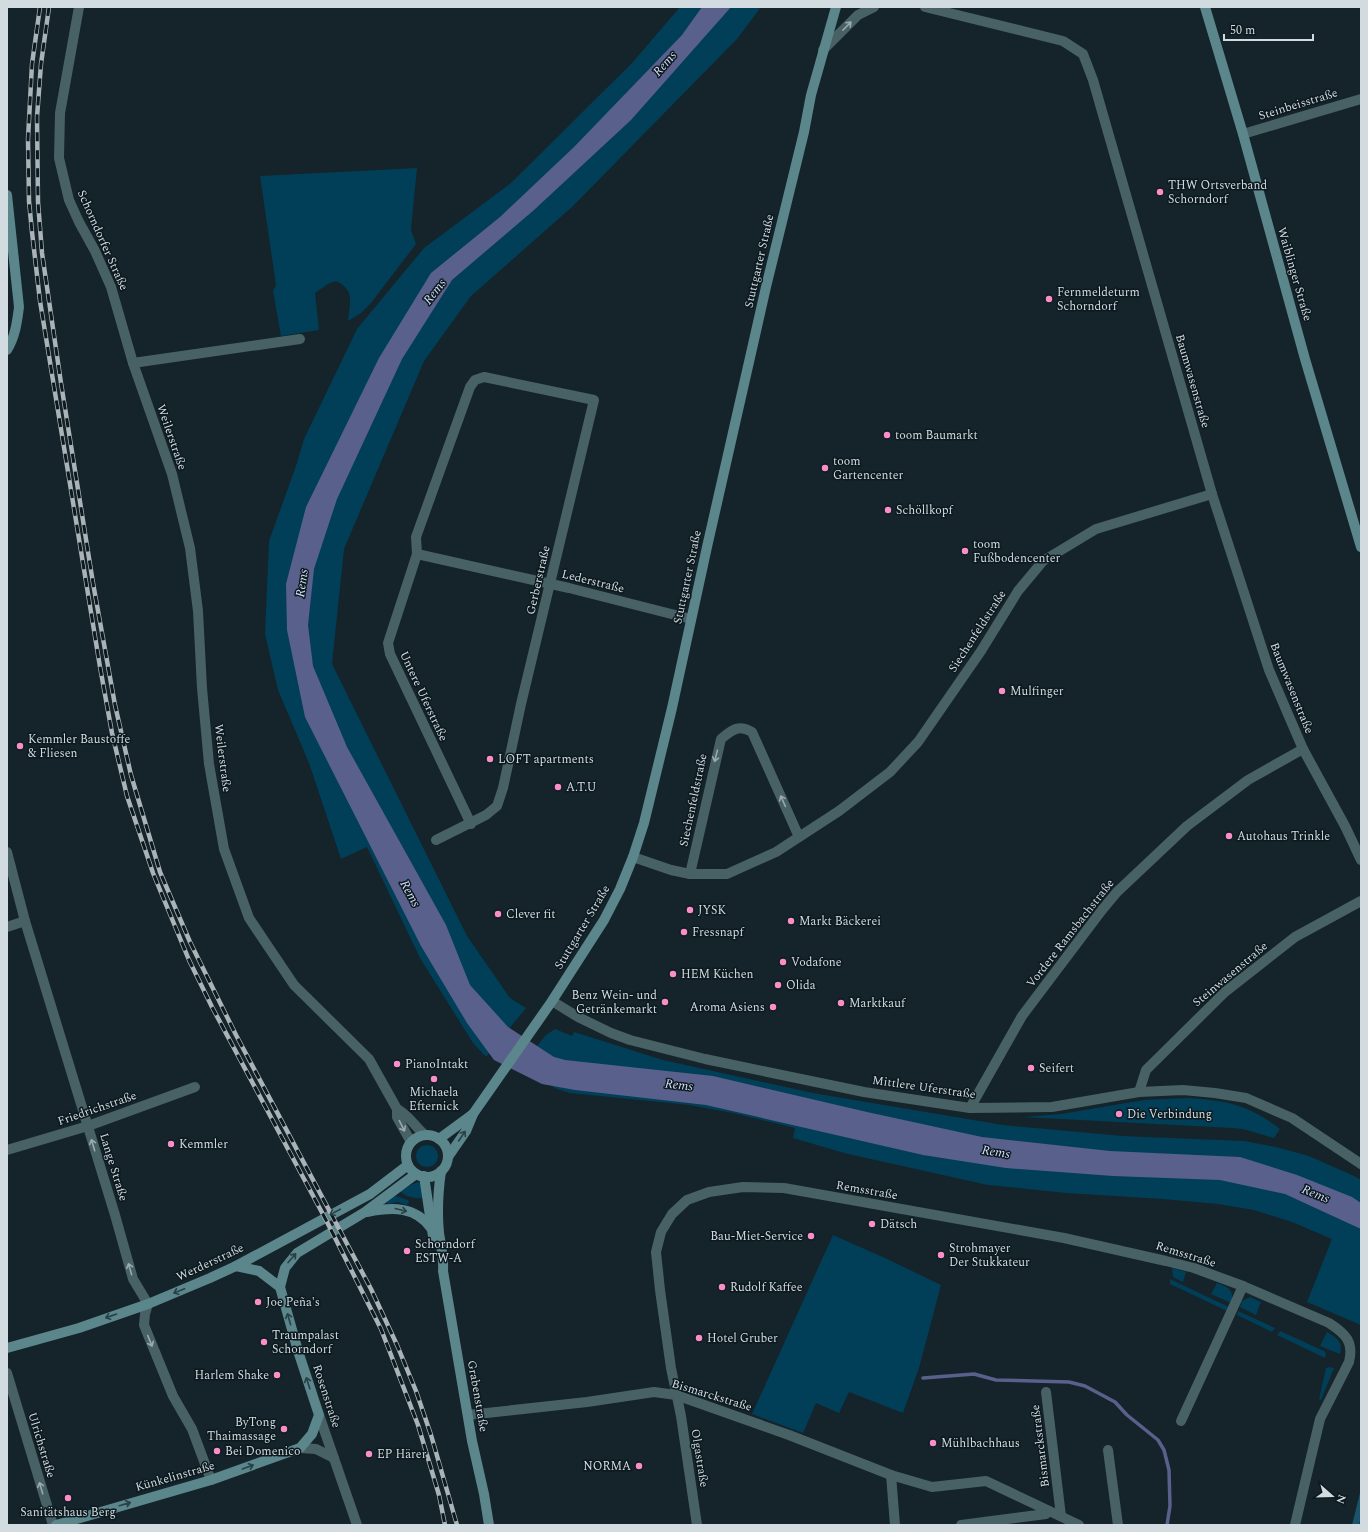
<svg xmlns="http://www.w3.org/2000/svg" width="1368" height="1532" font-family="Spectral,serif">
  <rect width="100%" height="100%" fill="#15232a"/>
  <g fill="#003f57">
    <polygon points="680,7 761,7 737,39 572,207 471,296 424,361 344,549 332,664 467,936 510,998 526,1008 486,1057 473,1043 420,958 367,847 341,859 309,763 278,690 265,634 269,541 296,466 304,439 357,329 424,248 511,183 632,63"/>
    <path d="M417,168l-6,62 5,14 -45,59 -10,10 -13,8c2,-19 7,-31 -12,-40l-8,3 -13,9 4,37 -38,6 -8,-45 3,-6 -16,-109z"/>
    <polygon points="555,1029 572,1036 574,1032 663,1060 813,1093 1003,1125 1123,1136 1244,1141 1276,1147 1309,1156 1354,1176 1361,1180 1361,1325 1307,1302 1332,1239 1292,1222 1254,1210 1218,1204 1163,1199 1066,1193 988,1185 844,1153 793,1138 795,1128 733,1113 689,1105 570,1093 557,1089 550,1085 537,1046 546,1035"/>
    <path d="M1185,1098c39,2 63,6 95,31l-6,9 -31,-9 -11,-1 -209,-11 38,-3 83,-14z"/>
    <circle cx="427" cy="1156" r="11"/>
    <path d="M418,1182l3,2 4,14c-8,1 -21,-1 -26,-8z"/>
    <polygon points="393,1195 408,1200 409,1202 407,1205 397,1202 389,1204 386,1203"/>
    <polygon points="833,1235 885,1258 941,1285 919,1368 903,1413 849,1392 839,1413 816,1403 803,1433 752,1414"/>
    <polygon points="1172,1268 1186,1272 1183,1282 1173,1277"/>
    <polygon points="1170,1279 1229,1307 1227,1311 1170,1284"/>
    <path d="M1217,1283c11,4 18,7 14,20l-20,-9z"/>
    <polygon points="1250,1297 1261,1302 1256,1315 1240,1307 1242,1301"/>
    <polygon points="1238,1311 1275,1328 1272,1332 1237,1315"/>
    <polygon points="1280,1331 1324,1351 1326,1353 1325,1358 1277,1335"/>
    <path d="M1327,1332c10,6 16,10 13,22l-20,-8z"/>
    <polygon points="1329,1367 1334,1368 1321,1400 1319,1399 1326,1368"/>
  </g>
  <polygon fill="#1b536c" points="1361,1489 1361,1517 1359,1525 1352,1525"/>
  <polygon fill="#5a608c" points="702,7 731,7 631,120 534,210 452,280 402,359 337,499 314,569 308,625 313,666 347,747 446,925 470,985 508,1027 554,1057 565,1060 713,1076 867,1112 982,1137 1110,1151 1240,1157 1297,1175 1352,1197 1361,1203 1361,1229 1285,1194 1220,1180 1113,1176 1006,1168 923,1155 706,1105 575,1090 542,1084 494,1060 467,1023 421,946 305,717 287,630 286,584 306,507 379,358 431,273 500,217 574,147 682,35"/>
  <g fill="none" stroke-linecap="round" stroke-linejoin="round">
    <polyline stroke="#5a608c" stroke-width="3.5" points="923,1378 974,1374 996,1380 1069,1382 1085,1386 1115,1402 1127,1415 1158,1440 1164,1450 1169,1470 1170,1506 1167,1525"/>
    <g stroke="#476165" stroke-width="10">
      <path d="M79,7l-19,106 -1,45 10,42 10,22 16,29 16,36 22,76 39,111 18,74 8,63 4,77 7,76 15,85 25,69 45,67 75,74 28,50c12,6 18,18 28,26"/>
      <polyline points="925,7 1063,41 1083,54 1093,80 1212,494 1269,670 1303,749 1345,826 1361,860"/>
      <polyline points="823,50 858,15 874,7"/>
      <polyline points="1243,134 1361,99"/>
      <polyline points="133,363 300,339"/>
      <polyline points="417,554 569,588 691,619"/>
      <polyline points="436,840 486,815 497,806 503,788 521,704 594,400 484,377 475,380 470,387 416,537 417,554 388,643 390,654 471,824"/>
      <polyline points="7,852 25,921 115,1215 133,1279 148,1304 145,1314 144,1325 173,1396 192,1429 211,1480"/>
      <polyline points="633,857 671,870 690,874 727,874 776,852 839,811 890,772 918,742 981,651 1018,591 1043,561 1096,529 1212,494"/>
      <path d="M690,874l31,-135c11,-9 17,-15 31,-7l47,105"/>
      <polyline points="7,927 25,921"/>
      <polyline points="552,1001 578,1017 611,1033 630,1040 705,1059 864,1092 970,1108 1052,1107 1139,1092 1183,1090 1215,1093 1246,1098 1292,1118 1361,1164"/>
      <polyline points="1139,1092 1146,1070 1225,992 1295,937 1361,901"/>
      <polyline points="970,1108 1022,1016 1102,910 1117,892 1187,826 1248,780 1303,749"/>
      <polyline points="397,1109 397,1117 411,1142"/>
      <polyline points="7,1150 88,1126 195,1087"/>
      <polyline points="7,1373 53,1525"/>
      <polyline points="1046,1392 1061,1516"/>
      <polyline points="319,1415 357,1525"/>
      <polyline points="468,1415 587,1402 654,1392 676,1395 789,1435 891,1475"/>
      <polyline points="1181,1421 1243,1286"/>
      <polyline points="300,1448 316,1449 334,1458"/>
      <polyline points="1108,1450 1118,1525"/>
      <path d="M697,1525l-16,-109 -10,-48 -11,-78 -4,-38 5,-20 11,-18 15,-14 22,-8 34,-5 41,1 280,50 102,23 28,7 49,18 86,37c17,11 25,19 20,39l-29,57 -25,106"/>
      <polyline points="895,1525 891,1475 932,1487 986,1481 1079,1525"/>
      <polyline points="961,1525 1046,1514"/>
    </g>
    <g stroke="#5b868c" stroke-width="10">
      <polyline points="1205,7 1243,134 1305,359 1361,547"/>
      <path d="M7,195l12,112c-2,16 -4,30 -12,43"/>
      <circle cx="427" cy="1156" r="21"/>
      <polyline points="439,1139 473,1114"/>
      <polyline points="448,1157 466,1131 473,1114 552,1001 604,920 620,889 633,857 644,823 672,708 707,547 766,287 804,132 811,95 836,7"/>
      <path d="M441,1171c-3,21 -4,41 -2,62 2,13 5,25 4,38l29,170 12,53 5,31"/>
      <polyline points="424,1176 434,1243"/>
      <path d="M367,1212c25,-5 48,-6 64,16"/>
      <polyline points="236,1266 259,1271 280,1287"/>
      <polyline points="7,1348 79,1328 148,1304 210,1278 236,1266 370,1194 408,1165"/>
      <polyline points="56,1525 211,1480 300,1448 312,1434 319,1415 298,1351 280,1287 285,1268 297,1253 365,1212 416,1174"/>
    </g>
    <g stroke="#a9b3b8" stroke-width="4.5">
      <g id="rail">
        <polyline points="40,7 32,64 28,139 29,201 32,232 40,301 100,667 112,733 127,796 153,873 189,960 212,1007 326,1220 381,1329 418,1425 439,1495 445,1525"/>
        <polyline points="49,7 41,64 37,117 38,202 42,253 61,383 93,583 115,705 131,775 160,872 190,942 236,1035 371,1289 397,1345 416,1391 431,1435 457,1525"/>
      </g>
    </g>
    <use href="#rail" stroke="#0c1a20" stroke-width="3" stroke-dasharray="9" stroke-linecap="butt"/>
  </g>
  <defs><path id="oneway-shaft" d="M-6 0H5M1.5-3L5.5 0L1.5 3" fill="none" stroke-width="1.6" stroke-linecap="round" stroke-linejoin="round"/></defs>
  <g stroke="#9aaaaf">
    <use href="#oneway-shaft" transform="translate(847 26) rotate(-45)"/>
    <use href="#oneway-shaft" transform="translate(716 756) rotate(104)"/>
    <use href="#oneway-shaft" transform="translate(783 801) rotate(-114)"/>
    <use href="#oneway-shaft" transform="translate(402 1126) rotate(63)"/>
    <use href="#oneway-shaft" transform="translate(93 1145) rotate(-107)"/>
    <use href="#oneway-shaft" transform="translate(130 1269) rotate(-106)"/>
    <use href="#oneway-shaft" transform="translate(150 1341) rotate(68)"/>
    <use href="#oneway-shaft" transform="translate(41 1488) rotate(-107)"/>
  </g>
  <g stroke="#284046">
    <use href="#oneway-shaft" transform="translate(462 1136) rotate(-56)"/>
    <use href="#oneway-shaft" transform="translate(401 1210) rotate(14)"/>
    <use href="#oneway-shaft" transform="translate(335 1212) rotate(152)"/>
    <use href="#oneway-shaft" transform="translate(292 1258) rotate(-49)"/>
    <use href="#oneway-shaft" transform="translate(179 1291) rotate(158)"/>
    <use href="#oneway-shaft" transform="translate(111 1316) rotate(161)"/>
    <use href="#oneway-shaft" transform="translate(289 1319) rotate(-106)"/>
    <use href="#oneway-shaft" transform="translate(308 1383) rotate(-108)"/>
    <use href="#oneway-shaft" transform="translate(248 1467) rotate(-20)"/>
    <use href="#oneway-shaft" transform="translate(125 1504) rotate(-16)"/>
  </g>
  <g fill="#fa8fc8" stroke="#0c1a20" stroke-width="1.5">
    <circle cx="1160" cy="192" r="4"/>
    <circle cx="1049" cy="299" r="4"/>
    <circle cx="887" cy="435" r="4"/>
    <circle cx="825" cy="468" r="4"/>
    <circle cx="888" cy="510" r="4"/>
    <circle cx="965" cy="551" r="4"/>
    <circle cx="1002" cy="691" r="4"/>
    <circle cx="20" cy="746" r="4"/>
    <circle cx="490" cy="759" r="4"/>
    <circle cx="558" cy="787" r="4"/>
    <circle cx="1229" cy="836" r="4"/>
    <circle cx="690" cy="910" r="4"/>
    <circle cx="498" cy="914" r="4"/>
    <circle cx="791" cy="921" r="4"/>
    <circle cx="684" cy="932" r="4"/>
    <circle cx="783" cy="962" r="4"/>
    <circle cx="673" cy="974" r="4"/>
    <circle cx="778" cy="985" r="4"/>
    <circle cx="665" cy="1002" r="4"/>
    <circle cx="841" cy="1003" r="4"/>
    <circle cx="773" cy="1007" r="4"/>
    <circle cx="397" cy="1064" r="4"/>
    <circle cx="1031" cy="1068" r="4"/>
    <circle cx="434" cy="1079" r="4"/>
    <circle cx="1119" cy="1114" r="4"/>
    <circle cx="171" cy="1144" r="4"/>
    <circle cx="872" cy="1224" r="4"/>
    <circle cx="811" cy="1236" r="4"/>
    <circle cx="407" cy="1251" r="4"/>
    <circle cx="941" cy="1255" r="4"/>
    <circle cx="722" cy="1287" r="4"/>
    <circle cx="258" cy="1302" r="4"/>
    <circle cx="699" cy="1338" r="4"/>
    <circle cx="264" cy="1342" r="4"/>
    <circle cx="277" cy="1375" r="4"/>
    <circle cx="284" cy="1429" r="4"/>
    <circle cx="933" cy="1443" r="4"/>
    <circle cx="217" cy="1451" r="4"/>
    <circle cx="369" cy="1454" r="4"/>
    <circle cx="639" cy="1466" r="4"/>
    <circle cx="68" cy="1498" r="4"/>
  </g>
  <g text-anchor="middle" stroke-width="3" stroke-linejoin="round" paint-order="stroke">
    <g font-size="12" fill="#d2dbe0" stroke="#0c1a20">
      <text transform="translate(1298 104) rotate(-17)" y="4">Steinbeisstraße</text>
      <text transform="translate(103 240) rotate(66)" y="4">Schorndorfer Straße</text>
      <text transform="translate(759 261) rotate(-77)" y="4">Stuttgarter Straße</text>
      <text transform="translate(1295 274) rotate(74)" y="4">Waiblinger Straße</text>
      <text transform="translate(1193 381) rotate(74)" y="4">Baumwasenstraße</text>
      <text transform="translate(172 437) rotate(71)" y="4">Weilerstraße</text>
      <text transform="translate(687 577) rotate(-78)" y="4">Stuttgarter Straße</text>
      <text transform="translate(538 580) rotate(-77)" y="4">Gerberstraße</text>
      <text transform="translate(593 581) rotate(14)" y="4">Lederstraße</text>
      <text transform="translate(977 631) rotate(-57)" y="4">Siechenfeldstraße</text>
      <text transform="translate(1292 688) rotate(68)" y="4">Baumwasenstraße</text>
      <text transform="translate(424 696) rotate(65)" y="4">Untere Uferstraße</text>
      <text transform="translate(223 758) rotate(83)" y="4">Weilerstraße</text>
      <text transform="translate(693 800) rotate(-78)" y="4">Siechenfeldstraße</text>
      <text transform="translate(582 927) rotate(-59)" y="4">Stuttgarter Straße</text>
      <text transform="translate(1070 933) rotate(-52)" y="4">Vordere Ramsbachstraße</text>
      <text transform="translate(1230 974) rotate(-40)" y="4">Steinwasenstraße</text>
      <text transform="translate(924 1087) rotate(8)" y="4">Mittlere Uferstraße</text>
      <text transform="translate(97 1108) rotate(-19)" y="4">Friedrichstraße</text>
      <text transform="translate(114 1167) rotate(73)" y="4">Lange Straße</text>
      <text transform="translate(867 1190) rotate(10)" y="4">Remsstraße</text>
      <text transform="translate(1186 1254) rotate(17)" y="4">Remsstraße</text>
      <text transform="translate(210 1262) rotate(-25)" y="4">Werderstraße</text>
      <text transform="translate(712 1395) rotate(17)" y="4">Bismarckstraße</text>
      <text transform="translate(327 1396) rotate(72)" y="4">Rosenstraße</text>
      <text transform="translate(478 1396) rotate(80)" y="4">Grabenstraße</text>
      <text transform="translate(42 1445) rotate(73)" y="4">Ulrichstraße</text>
      <text transform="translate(1040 1446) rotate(-97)" y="4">Bismarckstraße</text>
      <text transform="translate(700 1458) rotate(81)" y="4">Olgastraße</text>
      <text transform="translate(175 1476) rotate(-16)" y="4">Künkelinstraße</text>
    </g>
    <g font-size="12" fill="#d2dbe0" stroke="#0c1a20" text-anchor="start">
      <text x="1168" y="189">THW Ortsverband<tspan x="1168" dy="14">Schorndorf</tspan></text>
      <text x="1057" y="296">Fernmeldeturm<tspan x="1057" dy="14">Schorndorf</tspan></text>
      <text x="895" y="439">toom Baumarkt</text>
      <text x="833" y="465">toom<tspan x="833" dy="14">Gartencenter</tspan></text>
      <text x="896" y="514">Schöllkopf</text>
      <text x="973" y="548">toom<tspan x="973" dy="14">Fußbodencenter</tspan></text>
      <text x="1010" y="695">Mulfinger</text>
      <text x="28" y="743">Kemmler Baustoffe<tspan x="28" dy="14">&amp; Fliesen</tspan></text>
      <text x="498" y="763">LOFT apartments</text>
      <text x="566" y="791">A.T.U</text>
      <text x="1237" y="840">Autohaus Trinkle</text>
      <text x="698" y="914">JYSK</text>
      <text x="506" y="918">Clever fit</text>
      <text x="799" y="925">Markt Bäckerei</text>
      <text x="692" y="936">Fressnapf</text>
      <text x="791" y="966">Vodafone</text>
      <text x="681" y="978">HEM Küchen</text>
      <text x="786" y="989">Olida</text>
      <text x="657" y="999" text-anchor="end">Benz Wein- und<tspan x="657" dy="14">Getränkemarkt</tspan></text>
      <text x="849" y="1007">Marktkauf</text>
      <text x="765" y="1011" text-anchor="end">Aroma Asiens</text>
      <text x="405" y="1068">PianoIntakt</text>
      <text x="1039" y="1072">Seifert</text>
      <text x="434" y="1096" text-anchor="middle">Michaela<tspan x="434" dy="14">Efternick</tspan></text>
      <text x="1127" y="1118">Die Verbindung</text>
      <text x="179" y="1148">Kemmler</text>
      <text x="880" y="1228">Dätsch</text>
      <text x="803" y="1240" text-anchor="end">Bau-Miet-Service</text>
      <text x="415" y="1248">Schorndorf<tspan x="415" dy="14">ESTW-A</tspan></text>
      <text x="949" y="1252">Strohmayer<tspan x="949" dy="14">Der Stukkateur</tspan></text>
      <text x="730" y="1291">Rudolf Kaffee</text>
      <text x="266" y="1306">Joe Peña's</text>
      <text x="272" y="1339">Traumpalast<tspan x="272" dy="14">Schorndorf</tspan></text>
      <text x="707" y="1342">Hotel Gruber</text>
      <text x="269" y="1379" text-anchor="end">Harlem Shake</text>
      <text x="276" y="1426" text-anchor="end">ByTong<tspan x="276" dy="14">Thaimassage</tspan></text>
      <text x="941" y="1447">Mühlbachhaus</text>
      <text x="225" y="1455">Bei Domenico</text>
      <text x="377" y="1458">EP Härer</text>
      <text x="631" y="1470" text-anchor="end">NORMA</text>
      <text x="68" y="1516" text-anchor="middle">Sanitätshaus Berg</text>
    </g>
    <g font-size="13" font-style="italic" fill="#d9defb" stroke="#0c1a20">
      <text transform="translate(664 63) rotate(-49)" y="5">Rems</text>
      <text transform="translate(434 291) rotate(-52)" y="5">Rems</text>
      <text transform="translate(301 583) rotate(-82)" y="5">Rems</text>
      <text transform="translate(411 893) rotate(61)" y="5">Rems</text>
      <text transform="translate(679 1084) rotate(6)" y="5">Rems</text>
      <text transform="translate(996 1151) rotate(9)" y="5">Rems</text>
      <text transform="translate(1316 1193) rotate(22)" y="5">Rems</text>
    </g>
  </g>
  <rect width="1368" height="1532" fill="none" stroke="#d2dbe0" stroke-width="16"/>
  <g transform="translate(1332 1496) rotate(110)" stroke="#0c1a20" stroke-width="3" paint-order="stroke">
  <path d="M0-3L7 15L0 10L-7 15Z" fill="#d2dbe0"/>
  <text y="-6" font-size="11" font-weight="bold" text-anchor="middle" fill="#d2dbe0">N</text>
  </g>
  <path d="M1224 34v6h89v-6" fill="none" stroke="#d2dbe0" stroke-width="2"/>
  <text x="1230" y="34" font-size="12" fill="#d2dbe0" stroke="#0c1a20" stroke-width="3" paint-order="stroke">50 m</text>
</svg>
